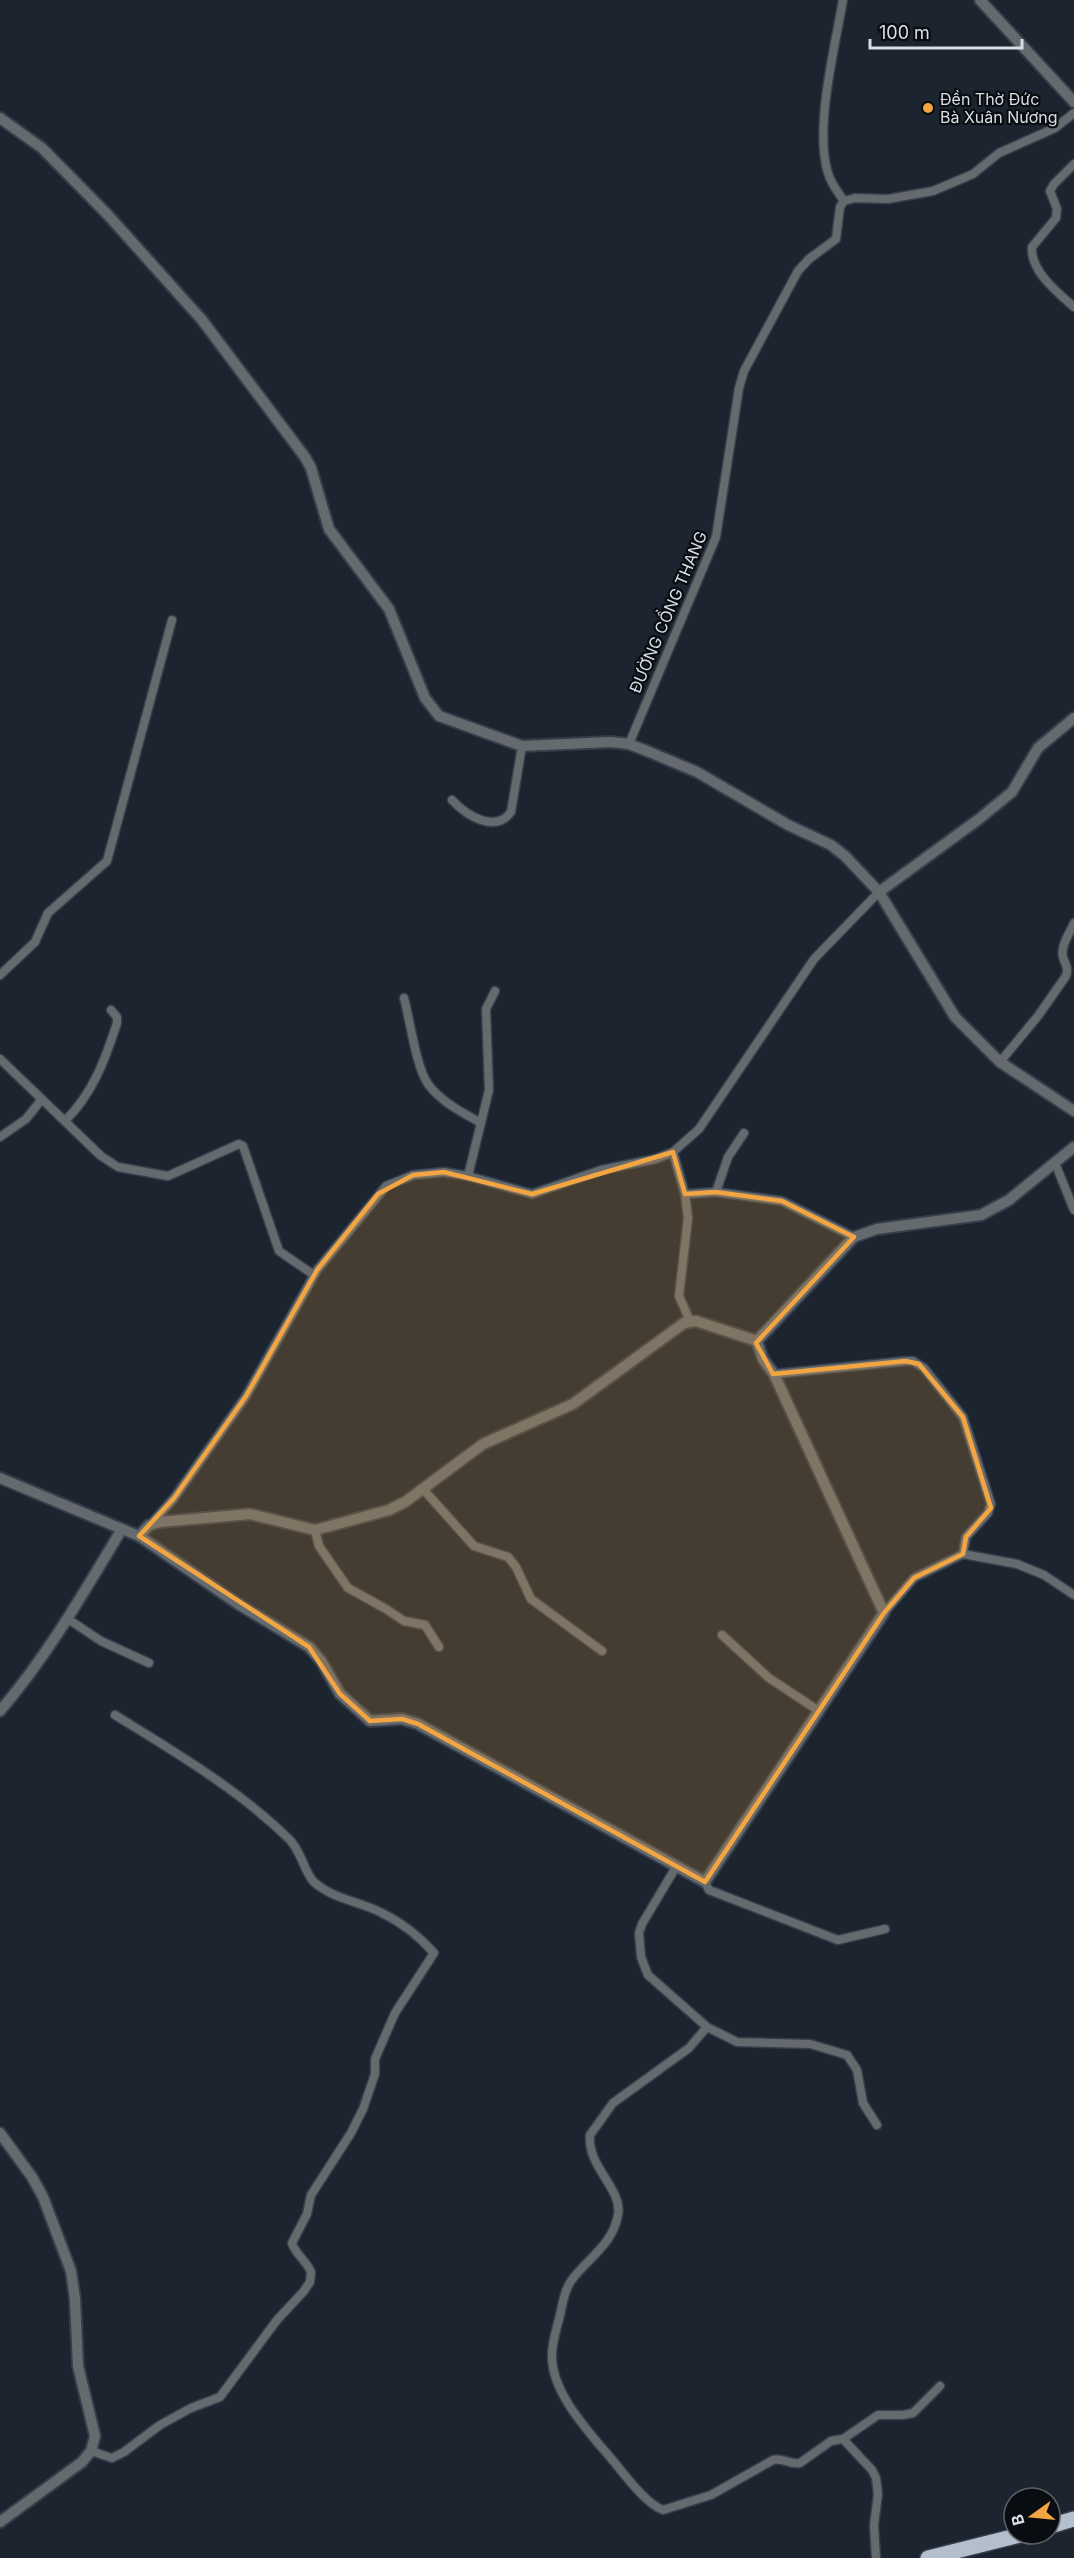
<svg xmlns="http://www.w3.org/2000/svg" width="1074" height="2558" font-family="Inter,sans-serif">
  <rect width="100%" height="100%" fill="#1b242f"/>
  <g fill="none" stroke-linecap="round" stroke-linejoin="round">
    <g stroke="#353e49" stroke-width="11">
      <g id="minor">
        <path d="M843,0c-8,46 -29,130 -15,173 3,11 10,19 16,28"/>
        <path d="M1074,164l-20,20 -4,7 7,18 -1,9 -24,29c-2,24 26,46 42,60"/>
        <polyline points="844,201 855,198 888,199 933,191 973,174 999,153 1055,128 1074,113"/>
        <polyline points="629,744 716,537 739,388 744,371 798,271 809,259 836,239 840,207 844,201"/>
        <path d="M452,800c14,15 43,34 59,12l11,-66"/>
        <polyline points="0,975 35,942 48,913 107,861 172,620"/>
        <path d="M404,998c6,22 12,69 24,86 13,18 34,28 53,39"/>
        <polyline points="0,1059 101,1156 118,1167 168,1176 239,1144 243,1146 279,1251 314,1275"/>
        <path d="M1000,1062l38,-46 28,-40c3,-9 -1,-11 -3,-19 -3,-11 7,-24 11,-34"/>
        <path d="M65,1121c28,-28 40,-61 52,-98v-6l-6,-7"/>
        <polyline points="0,1137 26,1119 42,1099"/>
        <polyline points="673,1152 685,1194 688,1218 679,1296 690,1321"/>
        <polyline points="1055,1163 1074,1210"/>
        <polyline points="468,1176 489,1090 486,1009 495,991"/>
        <polyline points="716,1192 728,1157 744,1133"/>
        <polyline points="685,1194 716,1192 782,1201 854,1237"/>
        <polyline points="774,1374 906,1361 913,1361 924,1368 963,1417 991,1504 988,1513 966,1537 963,1554"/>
        <polyline points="423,1489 474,1546 508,1557 516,1567 531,1599 602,1651"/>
        <polyline points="150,1525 174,1498 246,1396 317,1270 386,1186 413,1175 444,1172 468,1176 532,1194 601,1170 655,1159 673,1152 699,1129 814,959 879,892"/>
        <polyline points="315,1530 319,1546 348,1588 386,1609 404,1621 425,1625 439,1647"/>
        <polyline points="884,1613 914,1578 963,1554 1017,1564 1044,1575 1074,1595"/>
        <polyline points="68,1619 101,1641 149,1663"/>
        <polyline points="722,1635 769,1678 819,1711"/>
        <polyline points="676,1867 642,1924 639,1933 641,1957 648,1975 707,2027 737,2042 810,2044 847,2055 857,2070 863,2103 877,2125"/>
        <polyline points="705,1882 709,1890 838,1940 885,1929"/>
        <path d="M707,2027l-18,21 -76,55 -23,32c-3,32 33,54 28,80 -5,28 -27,41 -44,62 -9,10 -11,25 -14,38 -3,13 -8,26 -8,40 -1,34 30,69 51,94 15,16 40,54 60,61l48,-15 62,-35c9,-3 17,5 27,3l31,-22 12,-2 35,-24h25l10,-2 27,-27"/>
        <polyline points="843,2439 872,2470 876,2478 878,2494 874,2525 876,2558"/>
        <path d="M91,2451l21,7 12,-6 36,-27 31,-17 29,-11 57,-77 27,-29 6,-9 1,-10c-5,-12 -16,-18 -19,-29l15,-29 4,-19 40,-62 12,-24 12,-35v-15l20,-46 39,-60c-15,-17 -33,-31 -54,-41 -22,-11 -47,-13 -66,-30 -9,-8 -13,-32 -25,-43 -51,-50 -113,-86 -174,-124"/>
      </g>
    </g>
    <g stroke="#353e49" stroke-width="14">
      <g id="tertiary">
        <polyline points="980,0 1074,102"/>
        <polyline points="0,118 42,148 108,215 202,320 305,457 311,468 329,529 389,609 425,698 439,716 522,746 611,742 629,744 647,751 697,772 788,825 831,845 845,856 879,892"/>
        <polyline points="1074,718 1038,748 1012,792 979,819 879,892 955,1017 1000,1062 1074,1111"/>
        <polyline points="0,1478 122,1529"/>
        <polyline points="139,1536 149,1525 160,1522 250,1514 315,1530 389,1510 405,1502 483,1444 573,1404 684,1323 696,1321 757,1341"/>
        <path d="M0,1711c48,-56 84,-119 122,-182l17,7 99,68 71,43 12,14 19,33 30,27 32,-2 16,5 287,158 179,-269 -110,-239 -11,-15 -6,-18 97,-104 23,-8 104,-14 28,-15 65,-53"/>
        <polyline points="0,2133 32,2177 43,2197 71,2271 75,2299 78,2366 95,2436 91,2451 82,2462 0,2522"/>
      </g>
    </g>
    <g stroke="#353e49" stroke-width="18">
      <g id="trunk">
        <polyline points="1050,2526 1074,2519"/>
        <polyline points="928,2558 1024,2534"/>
      </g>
    </g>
    <use href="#minor" stroke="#656a6f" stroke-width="8"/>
    <use href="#tertiary" stroke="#656a6f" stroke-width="10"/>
    <use href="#trunk" stroke="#b3bfcc" stroke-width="15"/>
  </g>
  <path fill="#f2a541" fill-opacity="0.2" stroke="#f2a541" stroke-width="4.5" stroke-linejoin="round" d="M673,1152l12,42 31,-2 66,9 72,36 -98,106 17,31 133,-13 13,3 44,53 28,91 -25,29 -3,17 -49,24 -30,35 -179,269 -287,-158 -16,-5 -32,2 -30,-27 -31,-47 -170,-111 35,-38 72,-102 71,-126 61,-76 35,-19 31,-3 88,22z"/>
  <circle fill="#f2a541" stroke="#090d12" stroke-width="2" cx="928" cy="108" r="6"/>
  <g text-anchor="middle" stroke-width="4.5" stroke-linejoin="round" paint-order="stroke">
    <g font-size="16" fill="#d8dee6" stroke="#090d12" text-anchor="start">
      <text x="940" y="105">Đền Thờ Đức<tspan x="940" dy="18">Bà Xuân Nương</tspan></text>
    </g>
    <g font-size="16" fill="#d8dee6" stroke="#090d12">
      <text transform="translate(668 612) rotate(-67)" y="6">ĐƯỜNG CỔNG THANG</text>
    </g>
  </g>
  <g transform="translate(1032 2516) rotate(255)"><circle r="28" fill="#090d12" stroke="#5c6167" stroke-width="1.5"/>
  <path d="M0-4.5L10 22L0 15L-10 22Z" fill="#f2a541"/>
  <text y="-9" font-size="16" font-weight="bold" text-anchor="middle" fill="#d8dee6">B</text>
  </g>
  <path d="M870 39v9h152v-9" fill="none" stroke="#d8dee6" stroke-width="3"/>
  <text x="879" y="39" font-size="18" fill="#d8dee6" stroke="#090d12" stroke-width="4.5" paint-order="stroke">100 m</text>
</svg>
